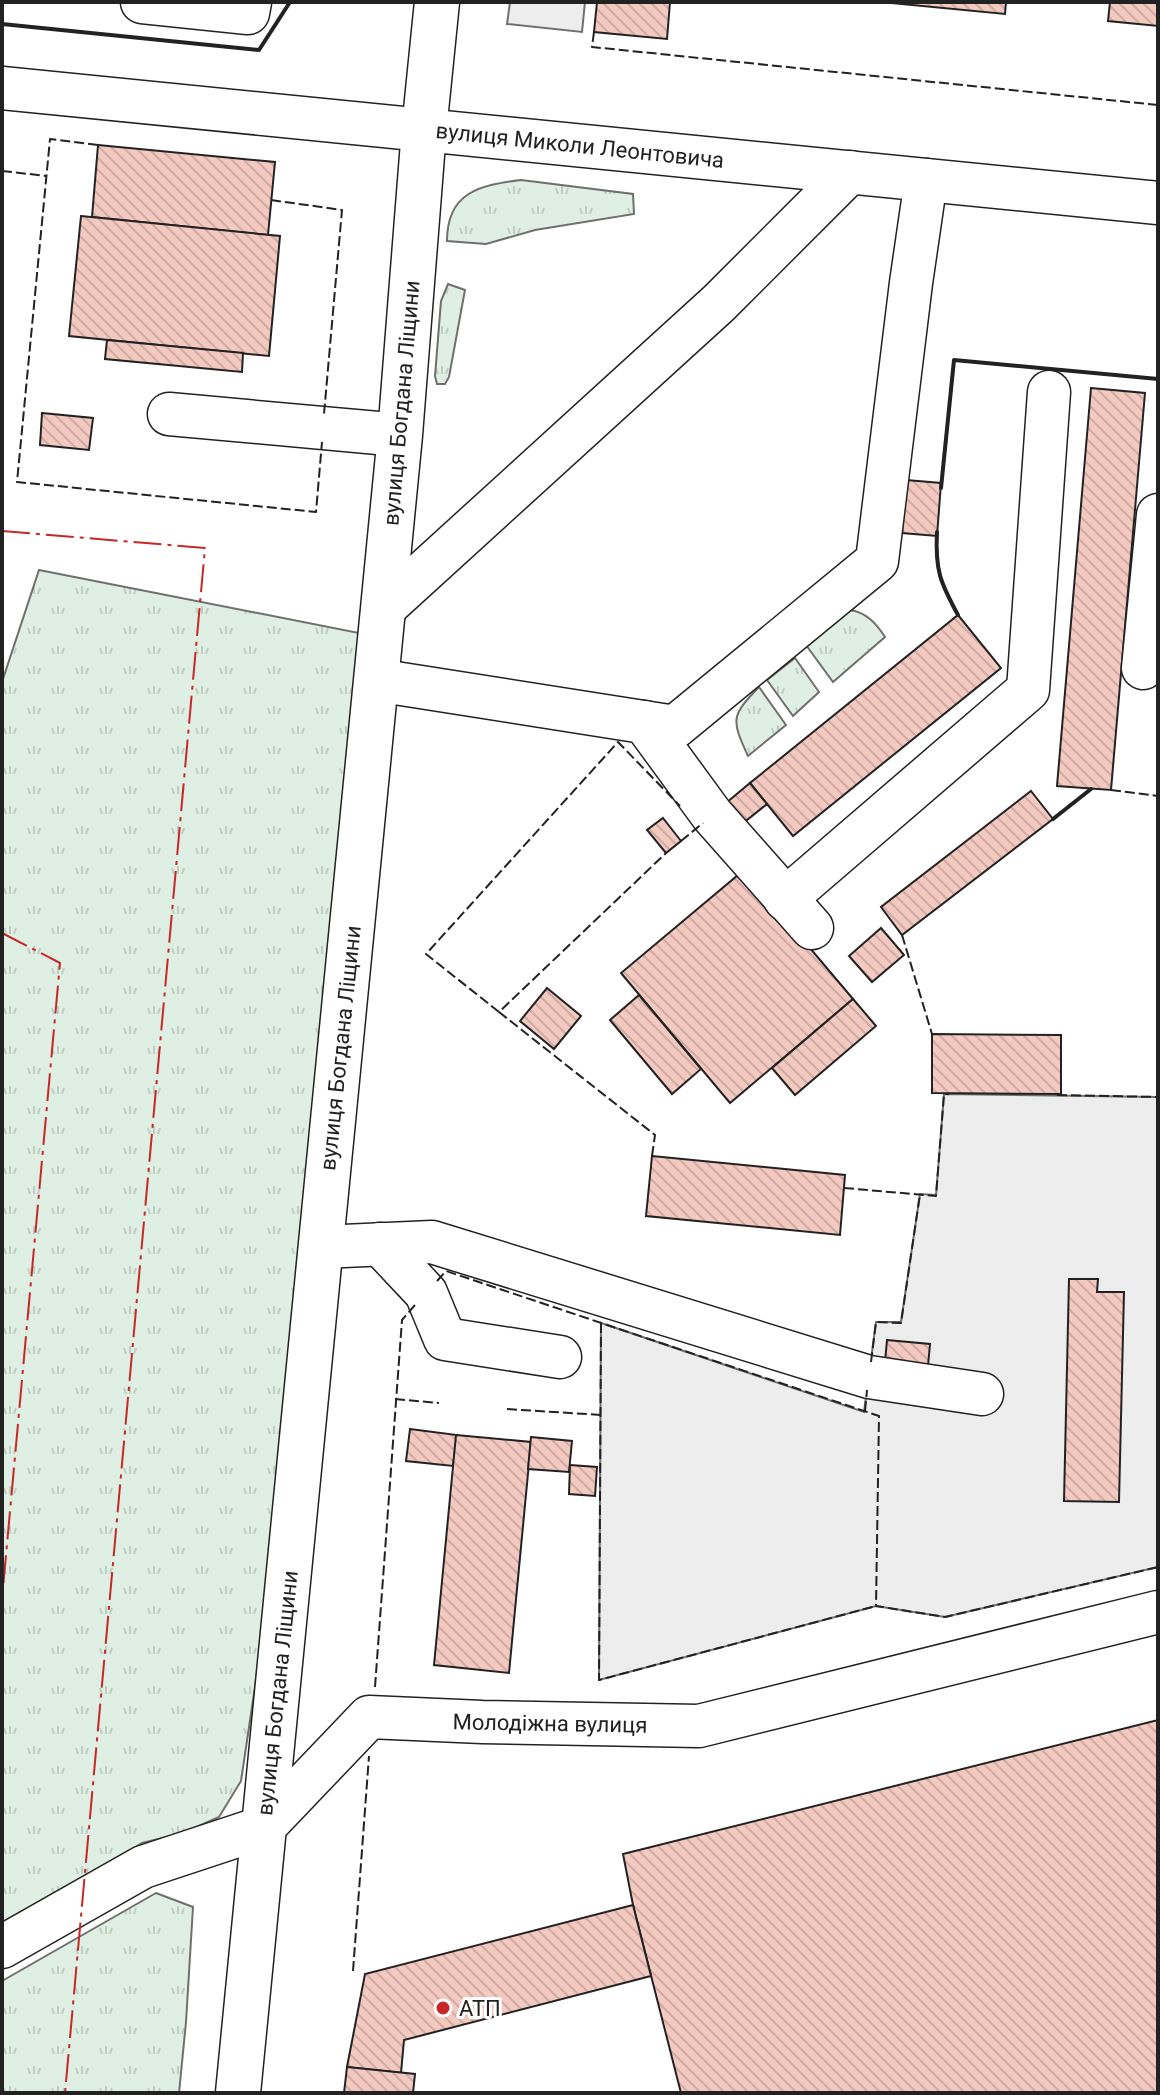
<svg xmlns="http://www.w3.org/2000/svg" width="1160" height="2095" font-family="Roboto,sans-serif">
  <defs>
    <pattern id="grass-tufts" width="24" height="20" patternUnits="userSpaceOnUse" patternTransform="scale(2)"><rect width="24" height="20" fill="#e0efe3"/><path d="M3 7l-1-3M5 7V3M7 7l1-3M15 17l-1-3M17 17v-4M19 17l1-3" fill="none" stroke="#c0cdc2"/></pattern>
    <pattern id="building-back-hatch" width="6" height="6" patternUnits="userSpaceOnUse" patternTransform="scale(2)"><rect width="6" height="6" fill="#f3c9c0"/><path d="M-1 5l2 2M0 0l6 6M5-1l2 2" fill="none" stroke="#d0aca5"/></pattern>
  </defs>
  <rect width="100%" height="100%" fill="#fff"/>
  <g fill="url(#grass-tufts)" stroke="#6f6f6f" stroke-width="2">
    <path d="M521,180l112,14 1,20 -99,16 -49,14 -39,-3c0,-49 33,-56 74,-61z"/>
    <polygon points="448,284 465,290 449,377 445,384 437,384 435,376 441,301"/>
    <polygon points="39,570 359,633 270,1586 241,1781 219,1817 183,1833 142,1843 2,1932 2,682"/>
    <path d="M849,610c17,2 27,13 36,27l-52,45 -27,-37z"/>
    <polygon points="795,658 819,692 793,716 767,680"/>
    <path d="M759,687l27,38 -38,31c-17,-37 -17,-40 11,-69z"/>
    <polygon points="156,1893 193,1907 186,2022 179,2093 2,2093 2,1981"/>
  </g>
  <g fill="#ededed" stroke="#6f6f6f" stroke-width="2">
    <polygon points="510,2 585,2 582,32 507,24"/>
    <polygon points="944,1094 1158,1097 1158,1567 945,1617 876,1606 599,1680 601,1323 864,1412 876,1322 901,1322 920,1194 936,1195"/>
  </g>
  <g fill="url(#building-back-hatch)" stroke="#222" stroke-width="2">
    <polygon points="597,2 670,2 667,39 594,32"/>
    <polygon points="881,2 1006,2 1005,14"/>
    <polygon points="1110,2 1158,2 1158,26 1108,21"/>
    <polygon points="98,145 275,162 268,235 92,217"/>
    <polygon points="81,216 280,236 269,356 69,336"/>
    <polygon points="107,340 243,353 242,372 105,359"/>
    <polygon points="1091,388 1145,393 1111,790 1057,786"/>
    <polygon points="42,413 93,418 89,450 40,445"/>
    <polygon points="906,480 941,483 937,536 902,533"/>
    <polygon points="958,615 1001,668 793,836 750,783"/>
    <polygon points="750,783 767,804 737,828 720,808"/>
    <polygon points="1031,791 1053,819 902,935 881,907"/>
    <polygon points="663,818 681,841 666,853 647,830"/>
    <polygon points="744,870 853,999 730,1103 621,973"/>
    <polygon points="881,928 904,955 872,982 849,956"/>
    <polygon points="547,988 581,1016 554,1049 520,1021"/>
    <polygon points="639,995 701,1069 672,1094 610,1020"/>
    <polygon points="853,999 876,1026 795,1095 772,1068"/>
    <polygon points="932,1034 1061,1035 1061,1094 932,1093"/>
    <polygon points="652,1156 845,1175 840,1235 646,1216"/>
    <polygon points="1069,1279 1098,1279 1097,1292 1124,1292 1119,1502 1064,1501"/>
    <polygon points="887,1340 930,1344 928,1366 885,1362"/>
    <polygon points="410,1429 457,1435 453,1466 406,1461"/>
    <polygon points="456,1435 531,1442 509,1673 434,1665"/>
    <polygon points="531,1437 572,1441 569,1472 528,1469"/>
    <polygon points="570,1465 597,1467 595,1496 569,1494"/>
    <polygon points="1158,1720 1158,2093 681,2093 633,1905 623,1854"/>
    <polygon points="633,1905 651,1976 404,2040 401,2073 347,2067 365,1974"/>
    <polygon points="347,2067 415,2074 413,2093 344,2093"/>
  </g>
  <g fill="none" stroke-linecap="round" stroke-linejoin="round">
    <g stroke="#222" stroke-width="45">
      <g id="minor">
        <polyline points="142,2 248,13 250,2"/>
        <polyline points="2,88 1158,203"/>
        <polyline points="169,414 400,435"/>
        <polyline points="383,609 719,303 850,172"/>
        <polyline points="1143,668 1158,515"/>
        <polyline points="376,680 675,727 877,561 911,283 926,180"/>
        <polyline points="644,722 712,815 812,928"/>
        <polyline points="785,899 1028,690 1049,392"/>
        <polyline points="380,1244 426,1293 445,1339 560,1357"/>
        <polyline points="321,1247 432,1242 869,1377 982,1394"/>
        <polyline points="2,1947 143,1867 264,1827 369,1717 482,1722 699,1726 1158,1612"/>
      </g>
    </g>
    <g stroke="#222" stroke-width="47">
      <polyline id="major" points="238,2093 400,435 424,130 437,2"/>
    </g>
    <use href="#minor" stroke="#fff" stroke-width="42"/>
    <use href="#major" stroke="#fff" stroke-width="44"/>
    <g stroke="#222" stroke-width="2" stroke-dasharray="10 4" stroke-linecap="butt">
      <polyline points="594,32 592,47 1158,105"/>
      <polyline points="98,145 50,139 17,482 316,512 322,442"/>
      <polyline points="2,171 47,176"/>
      <polyline points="271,200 342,210 324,414"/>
      <polyline points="1111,790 1158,796"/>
      <polyline points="681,841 703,823"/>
      <polyline points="902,935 932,1034"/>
      <polyline points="499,1012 426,954 618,742 680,806"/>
      <polyline points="1057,1095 1158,1097"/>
      <polyline points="652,1156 655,1135 499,1012 666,853"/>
      <polyline points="844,1188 936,1196 944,1094 949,1094"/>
      <polyline points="437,1281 446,1271 879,1416 876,1606 945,1617 1158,1567"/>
      <polyline points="601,1323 599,1680 876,1606"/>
      <polyline points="871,1362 876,1322 901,1323 920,1194"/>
      <polyline points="395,1399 439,1403"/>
      <polyline points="507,1409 602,1415"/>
      <polyline points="865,1411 867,1390"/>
      <polyline points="375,1687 402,1320 415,1305"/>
      <polyline points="353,1971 369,1756"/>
    </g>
    <g stroke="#222" stroke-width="4">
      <polyline points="2,24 259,50 290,2"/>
      <polyline points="941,488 954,360 1158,379"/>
      <path d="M937,532c-2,38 3,50 21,83"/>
      <polyline points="1053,819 1091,789"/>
    </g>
    <g stroke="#c62828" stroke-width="2" stroke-dasharray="28 6 4 6" stroke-linecap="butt">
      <polyline points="2,531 205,548 65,2093"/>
      <polyline points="2,933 60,963 2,1599"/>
    </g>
  </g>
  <circle fill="#c62828" stroke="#fff" stroke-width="3" cx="443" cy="2008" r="8"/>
  <g text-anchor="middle" stroke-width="6" stroke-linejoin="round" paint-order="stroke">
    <g font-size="22" fill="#222" stroke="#fff">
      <text transform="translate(580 145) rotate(6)" y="8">вулиця Миколи Леонтовича</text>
      <text transform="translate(401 403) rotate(-85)" y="8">вулиця Богдана Ліщини</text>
      <text transform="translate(340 1048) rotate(-84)" y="8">вулиця Богдана Ліщини</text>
      <text transform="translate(277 1693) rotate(-84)" y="8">вулиця Богдана Ліщини</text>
      <text transform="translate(550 1723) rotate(1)" y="8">Молодіжна вулиця</text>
    </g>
    <g font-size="22" fill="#222" stroke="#fff" text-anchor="start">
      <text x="459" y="2016">АТП</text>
    </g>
  </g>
  <rect width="1160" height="2095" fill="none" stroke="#222222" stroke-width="8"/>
</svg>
